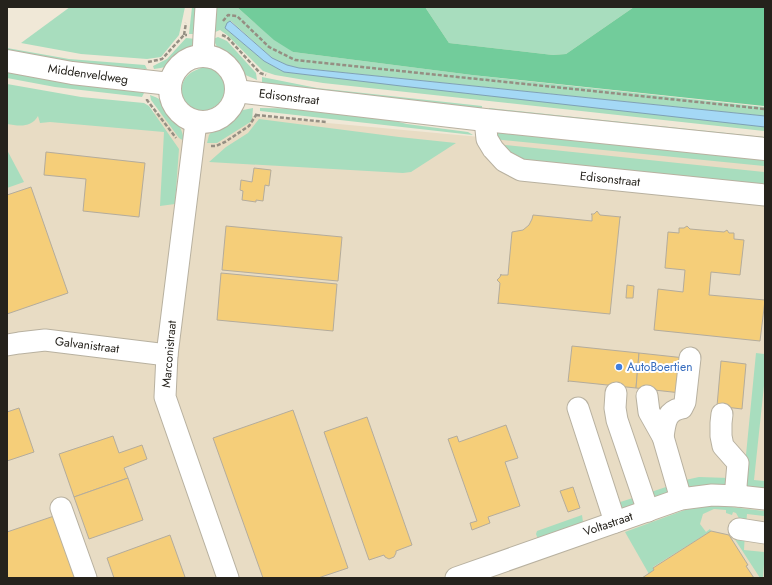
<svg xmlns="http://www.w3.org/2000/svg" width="772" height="585" font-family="Jost,sans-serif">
  <rect width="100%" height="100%" fill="#f0e8d7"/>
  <polygon fill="#e8dcc4" points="18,109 251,116 765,163 765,578 7,578 7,122"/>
  <g fill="#a8ddbe">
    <polygon points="70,7 185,7 179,35 161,57 147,59 81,54 21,43"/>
    <polygon points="192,7 198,7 195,34 189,34"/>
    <polygon points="212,7 237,7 255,23 293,52 472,75 765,107 765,116 299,68 287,65 272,58 231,21 225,28 264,61 284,72 765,126 765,131 323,83 275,75 263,71 227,35 220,30 213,33"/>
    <polygon points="425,7 634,7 566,54 553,55 449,43"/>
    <polygon points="218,37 227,41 256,73 257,80 243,74 220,53 213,39"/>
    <path d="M186,38l10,1c-7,12 -17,22 -29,27 -4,2 -9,2 -13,3l-1,-3 14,-7z"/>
    <polygon points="7,48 69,59 145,65 147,69 95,67 7,53"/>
    <path d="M203,67c14,0 24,8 23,23 0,7 -4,12 -9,15 -26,20 -50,-17 -25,-33 3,-2 8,-3 11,-5z"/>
    <polygon points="7,69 144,93 142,97 55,87 7,78"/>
    <polygon points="262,77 317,88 482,106 482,111 317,93 262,83"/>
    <path d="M7,84l74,13 63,6 5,3 30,43 -4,55 -15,2 4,-74 -114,-10 -10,1 -2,-7c-7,12 -19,10 -31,8z"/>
    <path d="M150,95c5,2 11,4 14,8 3,3 4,7 7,11 7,12 11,12 13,27l-5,-3 -28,-38z"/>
    <polygon points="253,108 252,121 217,143 207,143 209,135 214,129 222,124 234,115 243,110"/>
    <polygon points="260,108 317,109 375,116 407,124 468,132 473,135 260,111"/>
    <polygon points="489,108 765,137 765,141 489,111"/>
    <polygon points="259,119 399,137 456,143 411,172 403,173 209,162 226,147 248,133"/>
    <polygon points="501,131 765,158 765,166 493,139 496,133"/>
    <polygon points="496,144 765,172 765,190 520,164"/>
    <polygon points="7,150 24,182 7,188"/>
    <polygon points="756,353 765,354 765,376 754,480 765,481 765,490 747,488 744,475"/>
    <polygon points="699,477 729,478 727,486 706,485 686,487 681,481"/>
    <polygon points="669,486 668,493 654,498 648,493"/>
    <polygon points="636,497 637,505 621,511 614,504"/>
    <polygon points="714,505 765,511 765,516 747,514 746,526 740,520 736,513 733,512 732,515 726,513 726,510 714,509 703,514 700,524 706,532 710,529 711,531 653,567 654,570 649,574 625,532 682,511 698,506"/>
    <polygon points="582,515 583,522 579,525 538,539 536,534 537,531"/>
    <polygon points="745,532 744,550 765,552 763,577 765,577 765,578 760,578 734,538 738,535"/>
  </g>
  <polygon fill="#72cc9b" points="237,7 425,7 449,43 553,55 566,54 634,7 765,7 765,106 472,75 293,52 274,40"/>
  <polygon fill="#a4d8f5" stroke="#7ea1b4" points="230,21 272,58 287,65 299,68 765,116 765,127 401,86 284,72 264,61 225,28 227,23"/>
  <g fill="#f5ce79" stroke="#b4ac9c">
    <polygon points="46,152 145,163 139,217 83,211 86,179 44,175"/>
    <polygon points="254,168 271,170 269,186 265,185 263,201 256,200 256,202 242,200 243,191 240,190 241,180 252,182"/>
    <polygon points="31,187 68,293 7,314 7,195"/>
    <polygon points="597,211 600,215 621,217 620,217 610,314 498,303 498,304 500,283 497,280 500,277 501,274 501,275 508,275 512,232 523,230 529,225 532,219 533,215 592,221 592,215 591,214 594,214"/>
    <polygon points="226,226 342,237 338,281 222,270"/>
    <polygon points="687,226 690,229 724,232 727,230 729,233 734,233 734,239 744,240 740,275 711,272 709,295 765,300 760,341 654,330 658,289 683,292 685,270 665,268 668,232 679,233 679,228 684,228"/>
    <polygon points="221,273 337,284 333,331 217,320"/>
    <polygon points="627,285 634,286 633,298 626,298"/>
    <polygon points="572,346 639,353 636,388 569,381 568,382"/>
    <polygon points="639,353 685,358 681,393 636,388"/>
    <polygon points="721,361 746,364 742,409 717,406"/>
    <polygon points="19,408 34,452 7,461 7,412"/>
    <polygon points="293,410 348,568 318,578 263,578 213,438"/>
    <polygon points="367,417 412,545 396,551 396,553 394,557 389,559 385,557 384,555 369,560 324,432"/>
    <polygon points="506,425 518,458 505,462 520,506 488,517 490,523 472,530 470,523 477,521 448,439 457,436 459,442"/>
    <polygon points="113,436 119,453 142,445 147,459 124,468 128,478 74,497 59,454"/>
    <polygon points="128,478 143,520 89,539 74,497"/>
    <polygon points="573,487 580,508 568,512 560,491"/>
    <polygon points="57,515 79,578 7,578 7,532"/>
    <polygon points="711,531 729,535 748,565 746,566 754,578 642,578 654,570 653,568"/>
    <polygon points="170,535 185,577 183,578 114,578 107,558"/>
  </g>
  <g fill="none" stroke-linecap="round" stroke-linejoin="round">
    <g stroke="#b8b1a0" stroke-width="23">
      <g id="minor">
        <polyline points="203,56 204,36 206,7"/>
        <polyline points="485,120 487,139 493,149 504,161 521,170 765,195"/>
        <polyline points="196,122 167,355 165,397 228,578"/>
        <polyline points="7,345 19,343 45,340 167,355"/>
        <polyline points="616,393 615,408 617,420 648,511"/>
        <polyline points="647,396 649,412 663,437 681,499"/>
        <polyline points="578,408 615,522"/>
        <polyline points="722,414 721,423 721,436 723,446 738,463 736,486 738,496"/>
        <path d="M663,437c2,-15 3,-26 19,-29l3,-6 5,-44"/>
        <polyline points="61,508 86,578"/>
        <polyline points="739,529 765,533"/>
        <polyline points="456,578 681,499 712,495 738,496 765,499"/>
      </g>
    </g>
    <g stroke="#b8b1a0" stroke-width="24">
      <g id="major">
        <circle cx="203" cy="89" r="33"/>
        <polyline points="7,61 72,73 170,84"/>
        <polyline points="236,91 485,120 765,149"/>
      </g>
    </g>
    <g stroke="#958f83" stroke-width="2.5" stroke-dasharray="4 2" stroke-linecap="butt">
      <polyline points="223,21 228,15 237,16 269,47 295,60 765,109"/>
      <polyline points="184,35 186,23"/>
      <polyline points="222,35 227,37 260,73 266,75"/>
      <polyline points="148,62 162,59 184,35 187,35"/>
      <polyline points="147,99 147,100 176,138"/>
      <polyline points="256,115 326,122"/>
      <polyline points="211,146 216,146 225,142 249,126 256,115 257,113"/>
    </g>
    <use href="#minor" stroke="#fff" stroke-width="21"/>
    <use href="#major" stroke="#fff" stroke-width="22"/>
  </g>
  <circle fill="#3f7fe0" stroke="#fff" stroke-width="1.5" cx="619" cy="367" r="4"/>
  <g text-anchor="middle" stroke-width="4" stroke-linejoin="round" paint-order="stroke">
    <g font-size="12" fill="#25221c" stroke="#fff">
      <text transform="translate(88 74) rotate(8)" y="4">Middenveldweg</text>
      <text transform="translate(289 97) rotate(7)" y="4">Edisonstraat</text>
      <text transform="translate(610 179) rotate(6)" y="4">Edisonstraat</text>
      <text transform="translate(87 345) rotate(7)" y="4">Galvanistraat</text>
      <text transform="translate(169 354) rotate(-85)" y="4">Marconistraat</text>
      <text transform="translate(608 524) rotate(-19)" y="4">Voltastraat</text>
    </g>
    <g font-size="12" fill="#366cbe" stroke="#fff" text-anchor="start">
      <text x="627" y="371">AutoBoertien</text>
    </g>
  </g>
  <rect width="772" height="585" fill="none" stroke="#25221c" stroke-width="16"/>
</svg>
